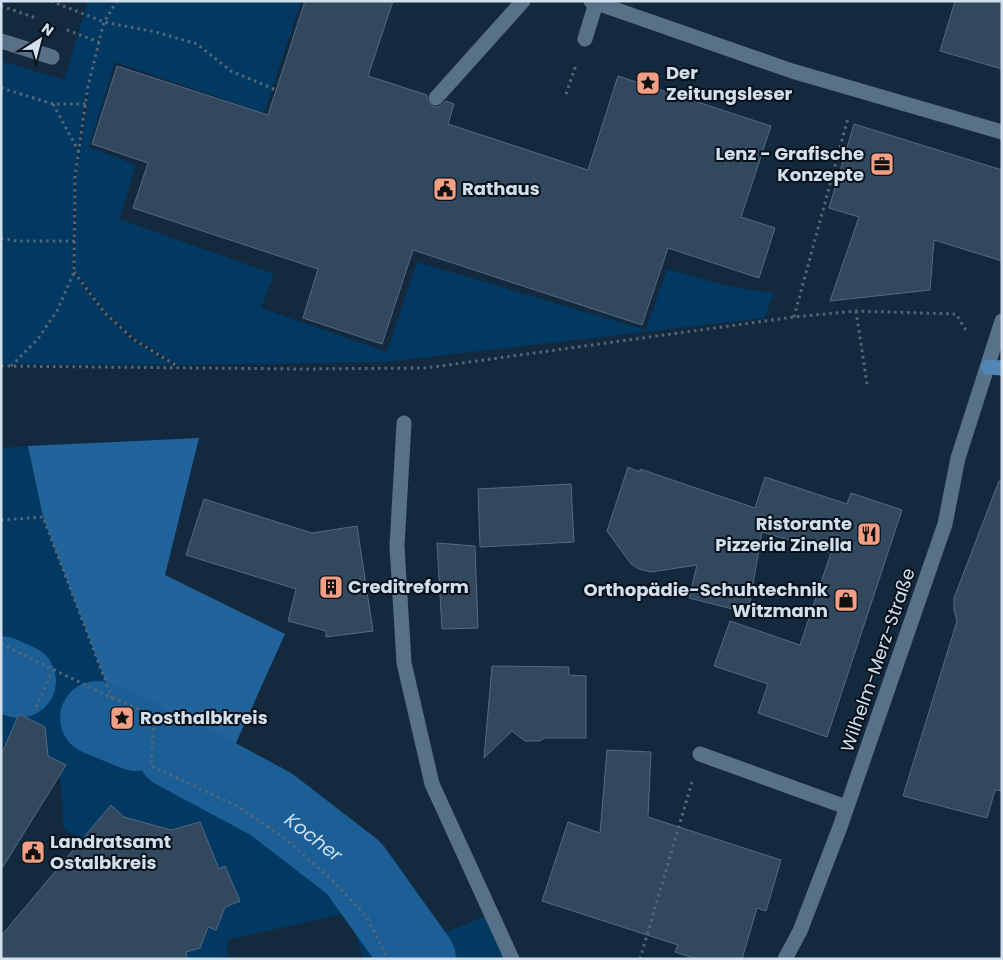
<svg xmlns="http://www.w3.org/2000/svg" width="1003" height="960" font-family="Poppins,sans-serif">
  <rect width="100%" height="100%" fill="#13293d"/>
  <g fill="#013963">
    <polygon points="88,1 301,1 264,113 115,62 89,147 136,165 119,219 274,274 261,308 387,352 417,262 646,330 667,269 728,286 774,293 764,318 385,362 178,365 135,338 106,312 75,271 76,177 89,93 86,91 74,177 73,272 103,313 133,341 173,365 1,364 1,61 64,80"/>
    <path d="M28,446l15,71 69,181 139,53 108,94 68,95 64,-26 21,45h-148l-17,-46 -120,27 1,16 -10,3h-31l-1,-7 14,-4c9,-24 15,-37 39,-48l-14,-34 -6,3 -19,-47 -29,7 -47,-12 -13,-11 -29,34 -18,-11 -4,-54 6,-10 -18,-9 -3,-29 -26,-13 -8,19 1,11 -11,1v-297z"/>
  </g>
  <polygon fill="#21639b" points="199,438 165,575 285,634 235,745 112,698 43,517 28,446"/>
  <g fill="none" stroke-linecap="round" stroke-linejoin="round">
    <g stroke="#1c5e96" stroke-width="74">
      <polyline points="1,673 19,681"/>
      <polyline points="97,718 136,734"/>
      <path id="s1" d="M174,752l97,52 83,64 65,91"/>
    </g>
  </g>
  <g fill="#31485e" stroke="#536b83">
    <polygon points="305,1 393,1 368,76 427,95 427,101 434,107 439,107 446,101 454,104 448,124 588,170 618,76 771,126 741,217 775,228 759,278 668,248 642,325 413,250 382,344 303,318 318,269 133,208 148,163 92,144 117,66 268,115"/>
    <polygon points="955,1 1002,1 1002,69 940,51"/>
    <polygon points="854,124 1002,170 1002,261 934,240 930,290 830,301 859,217 829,208"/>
    <polygon points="628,467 640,472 640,469 755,508 765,477 847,504 851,493 902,510 827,737 758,713 768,684 714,666 730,621 800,645 831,553 762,532 748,613 689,598 697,565 651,572 639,569 631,564 607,531"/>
    <polygon points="999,481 1002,482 1002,791 995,790 987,818 903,796 957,621 954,610 954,598"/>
    <polygon points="571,484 574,542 480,547 478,489"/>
    <polygon points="204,499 312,533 357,526 373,631 326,637 326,631 288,621 296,589 186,555"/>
    <polygon points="437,543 475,546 478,628 442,629"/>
    <polygon points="492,666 569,667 569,675 586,676 586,738 544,738 540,741 525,741 512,731 484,758"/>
    <polygon points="19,714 45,727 48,756 66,765 1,870 1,755"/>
    <polygon points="607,750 651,752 648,817 781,860 766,911 757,908 742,959 697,959 675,952 678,945 542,901 568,822 600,833"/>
    <polygon points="111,805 124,817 171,830 200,822 219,869 225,866 240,901 225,907 216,930 208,927 200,948 186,952 187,959 1,959 1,936"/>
  </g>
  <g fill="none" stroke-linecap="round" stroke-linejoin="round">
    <g stroke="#536778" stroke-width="3" stroke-dasharray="2.5 4" stroke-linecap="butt">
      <polyline points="51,1 104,22 156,32 197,44 231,71 276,90"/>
      <polyline points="1,6 36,18"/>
      <polyline points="67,30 99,42"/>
      <polyline points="1,88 53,104 86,104"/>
      <polyline points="566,94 576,65"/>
      <polyline points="53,104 79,152"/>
      <polyline points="1,238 17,241 75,241"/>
      <polyline points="74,272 104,312 133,339 177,366"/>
      <polyline points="856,311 867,384"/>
      <polyline points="794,317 848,118"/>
      <polyline points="1,366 301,369 426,368 794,317 856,311 956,314 967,332"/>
      <polyline points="11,366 37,340 57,311 74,272 75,176 88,86 104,22 117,1"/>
      <polyline points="1,520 43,517 112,698"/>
      <polyline points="1,644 112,698 154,715 151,766 237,806 283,837 331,879 366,916 388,959"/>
      <polyline points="36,707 53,670"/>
      <polyline points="640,959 692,782"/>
    </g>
    <g stroke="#587088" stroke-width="15">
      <polyline points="591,1 792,71 1002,132"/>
      <polyline points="585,39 596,3"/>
      <polyline points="1,41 52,57"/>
      <polyline points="436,98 523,1"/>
      <polyline points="404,423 397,546 404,663 432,784 512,959"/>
      <polyline points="700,754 846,807"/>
      <polyline points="785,959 800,931 840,827 945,524 958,458 1002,321"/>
    </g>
    <polyline stroke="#5185b5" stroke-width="15" points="988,367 1002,368"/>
  </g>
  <defs>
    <g id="sight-square" transform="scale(1.25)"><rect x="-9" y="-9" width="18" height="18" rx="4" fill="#f39f84" stroke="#08111a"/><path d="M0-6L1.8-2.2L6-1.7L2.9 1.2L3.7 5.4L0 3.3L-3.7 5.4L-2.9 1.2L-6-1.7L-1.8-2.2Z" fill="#111"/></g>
    <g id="office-square" transform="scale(1.25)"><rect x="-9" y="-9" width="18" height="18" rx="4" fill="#f39f84" stroke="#08111a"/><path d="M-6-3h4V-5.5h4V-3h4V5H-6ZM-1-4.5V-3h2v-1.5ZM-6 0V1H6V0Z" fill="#111"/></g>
    <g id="civic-square" transform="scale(1.25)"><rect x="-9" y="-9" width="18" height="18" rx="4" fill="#f39f84" stroke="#08111a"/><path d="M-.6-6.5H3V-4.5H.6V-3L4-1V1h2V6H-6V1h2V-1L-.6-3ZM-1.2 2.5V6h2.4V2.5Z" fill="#111"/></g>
    <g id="restaurant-square" transform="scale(1.25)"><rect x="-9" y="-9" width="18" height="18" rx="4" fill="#f39f84" stroke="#08111a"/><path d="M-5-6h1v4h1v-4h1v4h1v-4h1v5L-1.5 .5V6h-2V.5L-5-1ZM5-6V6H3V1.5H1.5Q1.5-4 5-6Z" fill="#111"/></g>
    <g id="building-square" transform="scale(1.25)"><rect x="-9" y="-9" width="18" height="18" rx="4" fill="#f39f84" stroke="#08111a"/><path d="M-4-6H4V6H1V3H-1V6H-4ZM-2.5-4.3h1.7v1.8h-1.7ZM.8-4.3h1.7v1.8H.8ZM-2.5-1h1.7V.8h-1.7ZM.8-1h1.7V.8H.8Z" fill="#111"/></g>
    <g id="shop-square" transform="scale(1.25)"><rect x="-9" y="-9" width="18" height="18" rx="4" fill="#f39f84" stroke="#08111a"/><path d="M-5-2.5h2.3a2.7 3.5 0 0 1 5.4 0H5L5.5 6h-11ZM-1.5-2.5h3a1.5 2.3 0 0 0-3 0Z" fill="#111"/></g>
  </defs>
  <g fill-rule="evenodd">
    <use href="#sight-square" x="648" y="83"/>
    <use href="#office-square" x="882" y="164"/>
    <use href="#civic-square" x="445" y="189"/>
    <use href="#restaurant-square" x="869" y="534"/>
    <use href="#building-square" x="331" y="587"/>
    <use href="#shop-square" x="846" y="600"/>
    <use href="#sight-square" x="122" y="718"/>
    <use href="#civic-square" x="33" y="852"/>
  </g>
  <g text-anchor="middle" stroke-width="4" stroke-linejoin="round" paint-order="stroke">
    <g font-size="18" font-weight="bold" fill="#d2e0ed" stroke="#08111a" text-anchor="start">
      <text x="666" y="79">Der<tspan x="666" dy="21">Zeitungsleser</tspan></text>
      <text x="864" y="160" text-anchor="end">Lenz - Grafische<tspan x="864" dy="21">Konzepte</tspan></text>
      <text x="462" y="195">Rathaus</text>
      <text x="852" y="530" text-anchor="end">Ristorante<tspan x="852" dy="21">Pizzeria Zinella</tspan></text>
      <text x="348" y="593">Creditreform</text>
      <text x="828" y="596" text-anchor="end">Orthopädie-Schuhtechnik<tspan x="828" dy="21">Witzmann</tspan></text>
      <text x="140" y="724">Rosthalbkreis</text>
      <text x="50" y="848">Landratsamt<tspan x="50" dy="21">Ostalbkreis</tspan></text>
    </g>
    <g font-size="18" fill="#d2e0ed" stroke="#08111a">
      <text transform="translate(878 660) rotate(-71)" y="6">Wilhelm-Merz-Straße</text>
    </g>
    <g font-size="19" font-style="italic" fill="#cedeee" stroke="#08111a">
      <text dy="7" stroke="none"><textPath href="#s1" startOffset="164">Kocher</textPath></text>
    </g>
  </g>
  <rect width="1003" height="960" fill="none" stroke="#d2e0ed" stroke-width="5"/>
  <g transform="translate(40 40) rotate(36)" stroke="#08111a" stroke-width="4" paint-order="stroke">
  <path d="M0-4L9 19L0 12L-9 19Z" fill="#d2e0ed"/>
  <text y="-8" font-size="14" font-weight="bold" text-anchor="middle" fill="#d2e0ed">N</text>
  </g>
</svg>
